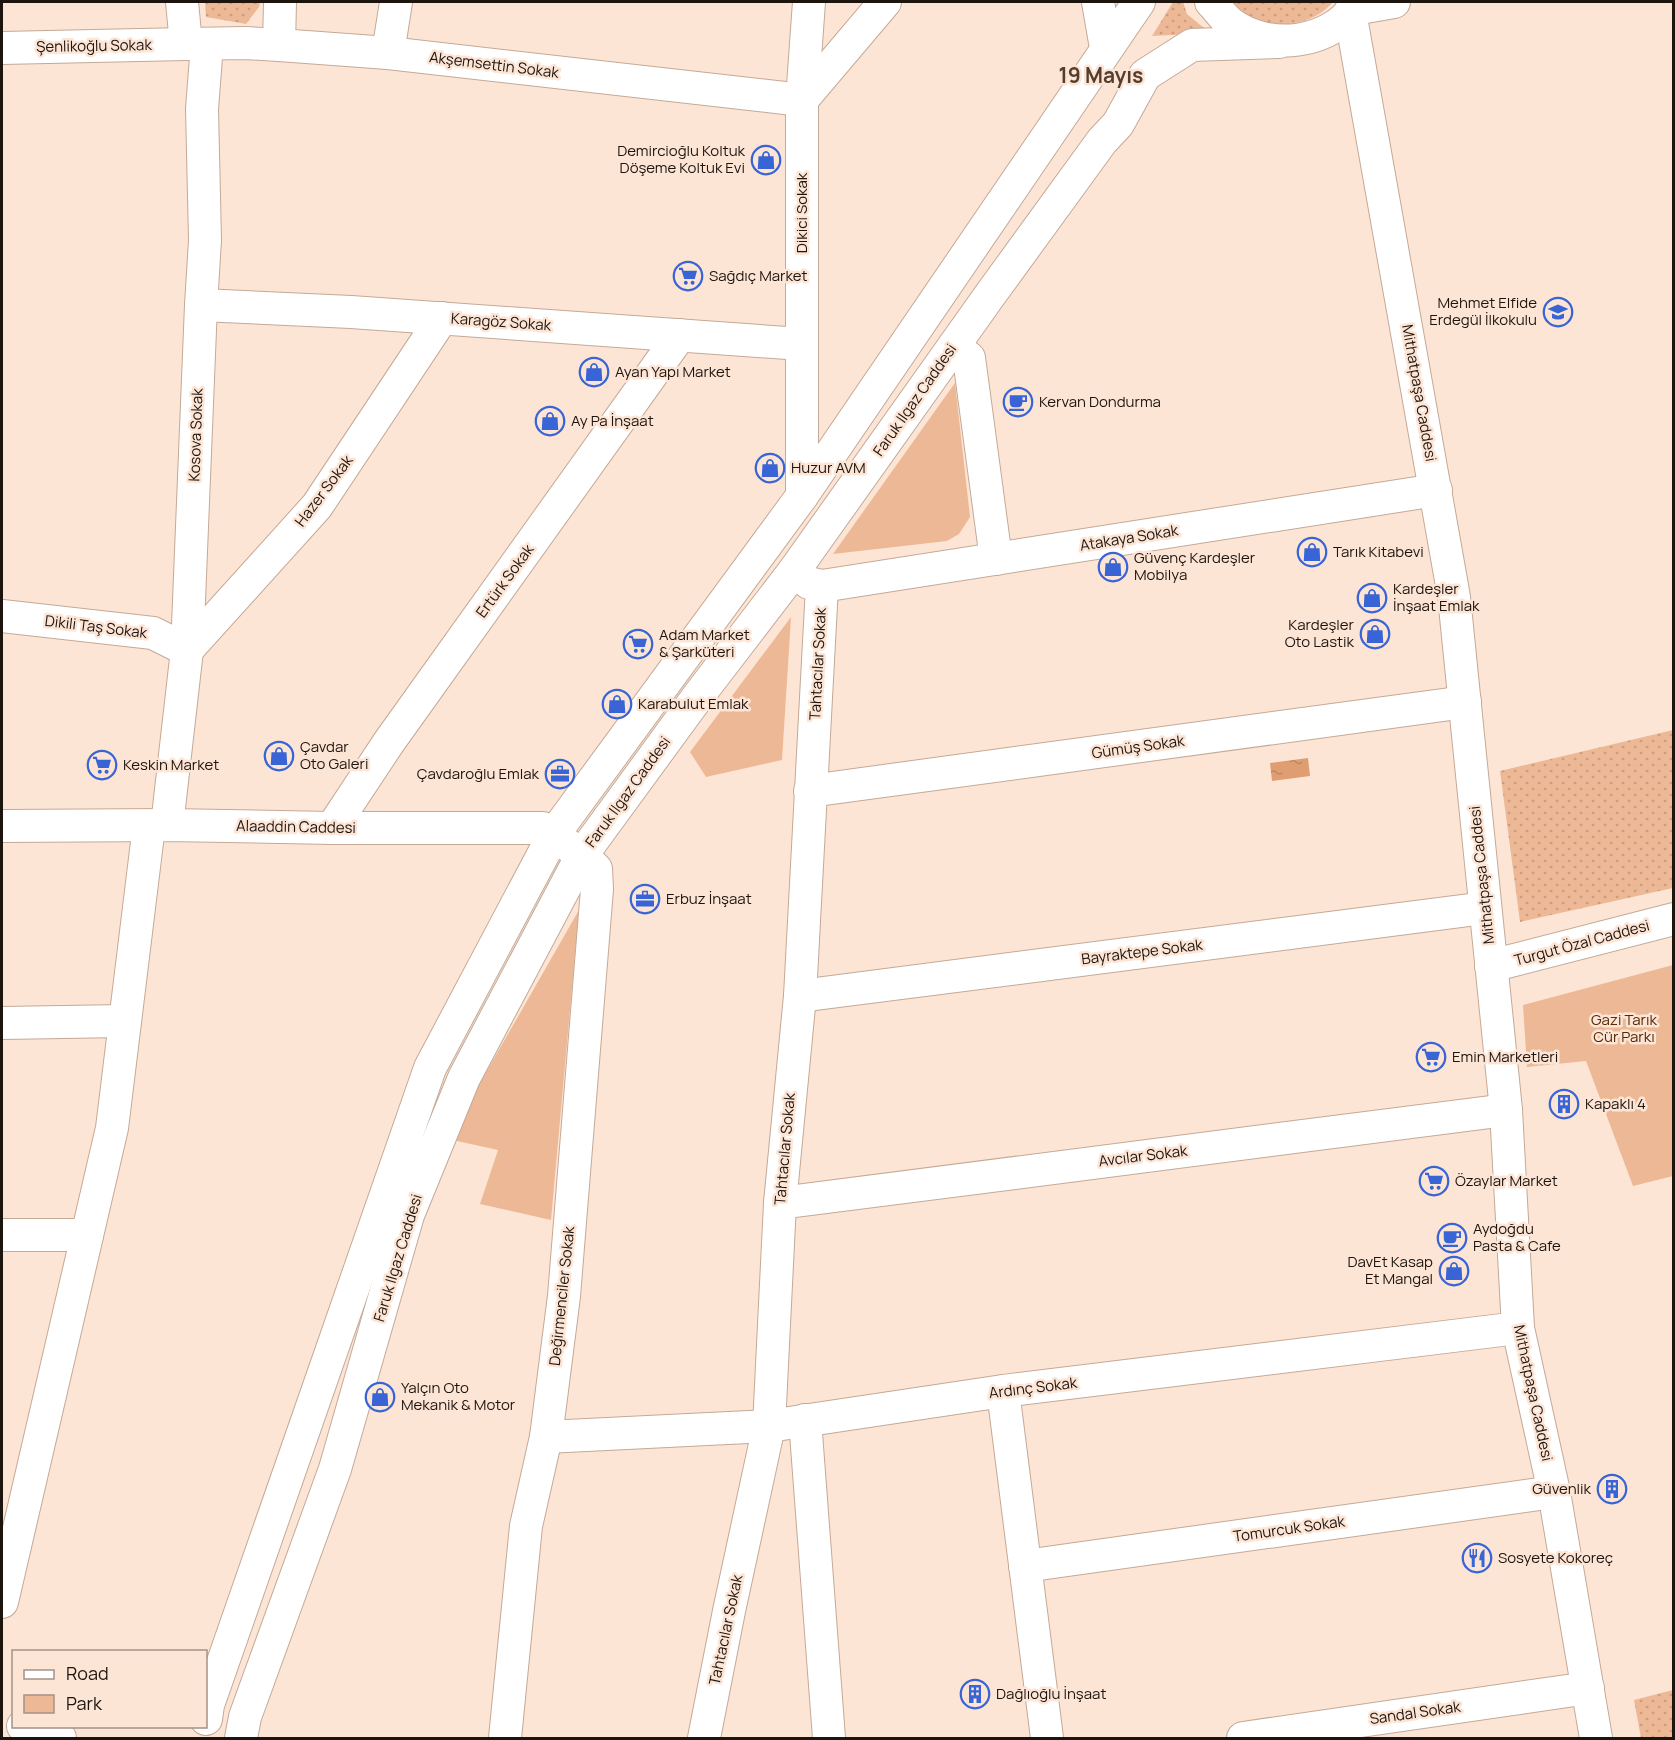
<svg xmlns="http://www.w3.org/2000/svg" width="1675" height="1740" font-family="Manrope,sans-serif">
  <defs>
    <pattern id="grass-dots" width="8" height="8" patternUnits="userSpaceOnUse" patternTransform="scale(1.5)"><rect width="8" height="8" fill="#edb895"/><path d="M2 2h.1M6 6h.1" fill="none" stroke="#cb9d7f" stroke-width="1.8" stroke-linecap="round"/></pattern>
    <pattern id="water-ripples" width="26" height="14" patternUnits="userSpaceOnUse" patternTransform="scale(1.5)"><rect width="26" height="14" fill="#df9e71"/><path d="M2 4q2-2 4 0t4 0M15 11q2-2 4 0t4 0" fill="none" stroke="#bf8761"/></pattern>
  </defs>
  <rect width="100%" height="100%" fill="#fde5d6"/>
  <g fill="url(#grass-dots)">
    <polygon points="205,2 260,2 259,7 246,24 206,17"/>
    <polygon points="1173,2 1183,2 1187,14 1210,33 1152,36"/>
    <path d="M1230,2h103c-4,4 -9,9 -14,12 -28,17 -68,13 -89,-12z"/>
    <polygon points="1673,730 1673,888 1520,922 1500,771"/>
    <polygon points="1673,1690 1673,1738 1641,1738 1634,1700"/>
  </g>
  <g fill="#edb895">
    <polygon points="955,383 970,517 959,534 947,541 833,554"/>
    <polygon points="791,617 782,760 706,777 690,752"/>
    <polygon points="579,910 551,1220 480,1204 498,1150 448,1139"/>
    <polygon points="1673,965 1673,1176 1633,1186 1586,1061 1527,1067 1523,1005"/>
  </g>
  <polygon fill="url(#water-ripples)" points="1308,758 1310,776 1272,781 1270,763"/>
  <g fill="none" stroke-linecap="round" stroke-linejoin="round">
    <g stroke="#c4a997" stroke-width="34">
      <g id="minor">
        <polyline points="182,2 186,44"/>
        <polyline points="1098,2 1106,48"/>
        <path d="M1211,2c6,6 12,15 19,21 38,29 103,22 128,-21"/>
        <polyline points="1354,9 1394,2"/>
        <polyline points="1350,12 1454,597 1506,1110 1518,1328 1554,1492 1596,1738"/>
        <polyline points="279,45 280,2"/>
        <polyline points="2,48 186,44 245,43 279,45 388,53 802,100 885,2"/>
        <polyline points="388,53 396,2"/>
        <polyline points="201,305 351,312 801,344"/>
        <polyline points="954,346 969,358 996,559"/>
        <polyline points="802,496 802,100 809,2"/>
        <polyline points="822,586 1436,490"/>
        <polyline points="2,616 153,633 187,650 317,506 442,318"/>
        <polyline points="810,791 1465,702"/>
        <polyline points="167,825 187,650 201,305 205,240 202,109 207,44"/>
        <polyline points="2,826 167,825 332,828 543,828 582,855 596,869 597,889 564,1296 546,1437 526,1526 505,1738"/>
        <polyline points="332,828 389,742 680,335"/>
        <polyline points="1491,966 1674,919"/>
        <polyline points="800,996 1485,908"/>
        <polyline points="2,1023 125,1021"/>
        <polyline points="780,1203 1506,1110"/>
        <polyline points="2,1235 87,1235"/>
        <polyline points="1003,1391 1047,1738"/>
        <polyline points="805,1420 829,1738"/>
        <polyline points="546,1437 769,1426 1003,1391 1518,1328"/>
        <polyline points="1025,1566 1554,1492"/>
        <polyline points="2,1602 112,1128 149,826"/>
        <polyline points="206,1719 208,1705 430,1068 554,834 802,496 1139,2"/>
        <polyline points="23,1726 60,1738"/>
        <polyline points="241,1738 245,1717 335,1469 408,1215 464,1078 582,855 699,695 794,571 990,295 1102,141 1118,124 1145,75 1192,45 1279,42"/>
        <polyline points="704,1738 729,1611 769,1426 780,1203 800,996 822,586 809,583 794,571"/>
        <polyline points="1243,1738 1588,1688"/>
      </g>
    </g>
    <use href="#minor" stroke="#fff" stroke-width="32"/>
  </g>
  <defs>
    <g id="shop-ring" transform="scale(1.5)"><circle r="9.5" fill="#fde5d6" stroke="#3864d5" stroke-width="1.5"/><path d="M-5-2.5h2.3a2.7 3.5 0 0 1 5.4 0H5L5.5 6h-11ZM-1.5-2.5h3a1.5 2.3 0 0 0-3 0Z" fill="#3864d5"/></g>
    <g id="supermarket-ring" transform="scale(1.5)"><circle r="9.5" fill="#fde5d6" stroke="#3864d5" stroke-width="1.5"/><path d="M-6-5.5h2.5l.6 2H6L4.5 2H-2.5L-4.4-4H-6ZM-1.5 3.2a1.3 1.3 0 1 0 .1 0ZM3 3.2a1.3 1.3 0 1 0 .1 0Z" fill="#3864d5"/></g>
    <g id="school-ring" transform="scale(1.5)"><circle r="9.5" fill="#fde5d6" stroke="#3864d5" stroke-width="1.5"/><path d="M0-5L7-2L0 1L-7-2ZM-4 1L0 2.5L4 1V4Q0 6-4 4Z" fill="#3864d5"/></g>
    <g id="cafe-ring" transform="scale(1.5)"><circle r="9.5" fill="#fde5d6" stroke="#3864d5" stroke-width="1.5"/><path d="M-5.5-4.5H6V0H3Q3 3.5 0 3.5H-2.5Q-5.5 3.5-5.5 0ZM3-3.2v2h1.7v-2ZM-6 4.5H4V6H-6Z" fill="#3864d5"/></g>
    <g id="office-ring" transform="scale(1.5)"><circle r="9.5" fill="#fde5d6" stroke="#3864d5" stroke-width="1.5"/><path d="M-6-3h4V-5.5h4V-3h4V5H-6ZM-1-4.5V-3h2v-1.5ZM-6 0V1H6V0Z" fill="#3864d5"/></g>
    <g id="building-ring" transform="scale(1.5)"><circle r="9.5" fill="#fde5d6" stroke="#3864d5" stroke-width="1.5"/><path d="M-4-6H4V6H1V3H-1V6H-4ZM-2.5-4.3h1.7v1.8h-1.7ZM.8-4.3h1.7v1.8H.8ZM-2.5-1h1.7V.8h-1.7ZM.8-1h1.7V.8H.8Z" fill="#3864d5"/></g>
    <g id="restaurant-ring" transform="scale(1.5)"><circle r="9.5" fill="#fde5d6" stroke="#3864d5" stroke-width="1.5"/><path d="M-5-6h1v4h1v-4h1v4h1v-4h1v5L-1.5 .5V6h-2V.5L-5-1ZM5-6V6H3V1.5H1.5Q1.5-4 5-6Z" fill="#3864d5"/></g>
  </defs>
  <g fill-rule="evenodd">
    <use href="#shop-ring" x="766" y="160"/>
    <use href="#supermarket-ring" x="688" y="276"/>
    <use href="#school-ring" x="1558" y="312"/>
    <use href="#shop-ring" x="594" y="372"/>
    <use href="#cafe-ring" x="1018" y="402"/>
    <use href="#shop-ring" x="550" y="421"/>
    <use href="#shop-ring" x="770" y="468"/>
    <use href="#shop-ring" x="1312" y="552"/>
    <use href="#shop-ring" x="1113" y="567"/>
    <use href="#shop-ring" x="1372" y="598"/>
    <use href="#shop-ring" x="1375" y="634"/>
    <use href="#supermarket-ring" x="638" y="644"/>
    <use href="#shop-ring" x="617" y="704"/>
    <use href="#shop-ring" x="279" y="756"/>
    <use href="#supermarket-ring" x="102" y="765"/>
    <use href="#office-ring" x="560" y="774"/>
    <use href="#office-ring" x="645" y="899"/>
    <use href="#supermarket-ring" x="1431" y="1057"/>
    <use href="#building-ring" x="1564" y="1104"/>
    <use href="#supermarket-ring" x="1434" y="1181"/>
    <use href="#cafe-ring" x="1452" y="1238"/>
    <use href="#shop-ring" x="1454" y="1271"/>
    <use href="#shop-ring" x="380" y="1397"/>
    <use href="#building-ring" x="1612" y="1489"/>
    <use href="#restaurant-ring" x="1477" y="1558"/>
    <use href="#building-ring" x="975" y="1694"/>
  </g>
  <g text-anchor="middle" stroke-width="5" stroke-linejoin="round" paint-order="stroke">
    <g font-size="15" fill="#1e140e" stroke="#fde5d6">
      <text transform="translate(94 46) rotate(-1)" y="5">Şenlikoğlu Sokak</text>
      <text transform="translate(494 65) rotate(7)" y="5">Akşemsettin Sokak</text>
      <text transform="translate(802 213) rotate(-90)" y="5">Dikici Sokak</text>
      <text transform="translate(501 322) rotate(4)" y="5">Karagöz Sokak</text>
      <text transform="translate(1419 393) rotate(80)" y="5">Mithatpaşa Caddesi</text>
      <text transform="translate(915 400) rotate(-55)" y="5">Faruk Ilgaz Caddesi</text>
      <text transform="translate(196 435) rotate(-88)" y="5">Kosova Sokak</text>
      <text transform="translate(324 491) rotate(-53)" y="5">Hazer Sokak</text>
      <text transform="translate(1129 538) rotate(-9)" y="5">Atakaya Sokak</text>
      <text transform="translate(505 581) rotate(-54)" y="5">Ertürk Sokak</text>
      <text transform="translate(96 627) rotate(7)" y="5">Dikili Taş Sokak</text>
      <text transform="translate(818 664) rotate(-87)" y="5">Tahtacılar Sokak</text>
      <text transform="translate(1138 747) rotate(-8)" y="5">Gümüş Sokak</text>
      <text transform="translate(628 792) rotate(-54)" y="5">Faruk Ilgaz Caddesi</text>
      <text transform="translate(296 827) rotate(1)" y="5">Alaaddin Caddesi</text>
      <text transform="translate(1482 875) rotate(-96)" y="5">Mithatpaşa Caddesi</text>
      <text transform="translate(1582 943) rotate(-15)" y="5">Turgut Özal Caddesi</text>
      <text transform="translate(1142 952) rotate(-7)" y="5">Bayraktepe Sokak</text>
      <text transform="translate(785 1149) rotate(-85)" y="5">Tahtacılar Sokak</text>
      <text transform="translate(1143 1156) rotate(-7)" y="5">Avcılar Sokak</text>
      <text transform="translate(398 1258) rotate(-73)" y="5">Faruk Ilgaz Caddesi</text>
      <text transform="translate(562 1296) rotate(-84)" y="5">Değirmenciler Sokak</text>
      <text transform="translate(1033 1388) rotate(-7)" y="5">Ardınç Sokak</text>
      <text transform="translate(1533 1393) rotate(78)" y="5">Mithatpaşa Caddesi</text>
      <text transform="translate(1289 1529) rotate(-8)" y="5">Tomurcuk Sokak</text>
      <text transform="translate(726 1630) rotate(-78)" y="5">Tahtacılar Sokak</text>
      <text transform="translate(1415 1713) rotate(-8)" y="5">Sandal Sokak</text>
    </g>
    <g font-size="15" fill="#1e140e" stroke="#fde5d6" text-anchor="start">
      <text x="745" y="156" text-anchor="end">Demircioğlu Koltuk<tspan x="745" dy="17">Döşeme Koltuk Evi</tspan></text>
      <text x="709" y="281">Sağdıç Market</text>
      <text x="1537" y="308" text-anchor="end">Mehmet Elfide<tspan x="1537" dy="17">Erdegül İlkokulu</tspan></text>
      <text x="615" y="377">Ayan Yapı Market</text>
      <text x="1039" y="407">Kervan Dondurma</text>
      <text x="571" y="426">Ay Pa İnşaat</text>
      <text x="791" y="473">Huzur AVM</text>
      <text x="1333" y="557">Tarık Kitabevi</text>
      <text x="1134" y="563">Güvenç Kardeşler<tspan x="1134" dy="17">Mobilya</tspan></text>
      <text x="1393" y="594">Kardeşler<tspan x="1393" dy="17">İnşaat Emlak</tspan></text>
      <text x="1354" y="630" text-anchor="end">Kardeşler<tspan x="1354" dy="17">Oto Lastik</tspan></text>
      <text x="659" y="640">Adam Market<tspan x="659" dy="17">&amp; Şarküteri</tspan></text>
      <text x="638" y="709">Karabulut Emlak</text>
      <text x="300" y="752">Çavdar<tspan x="300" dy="17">Oto Galeri</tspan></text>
      <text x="123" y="770">Keskin Market</text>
      <text x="539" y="779" text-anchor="end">Çavdaroğlu Emlak</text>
      <text x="666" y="904">Erbuz İnşaat</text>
      <text x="1452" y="1062">Emin Marketleri</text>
      <text x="1585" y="1109">Kapaklı 4</text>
      <text x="1455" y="1186">Özaylar Market</text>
      <text x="1473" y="1234">Aydoğdu<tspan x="1473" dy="17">Pasta &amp; Cafe</tspan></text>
      <text x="1433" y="1267" text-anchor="end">DavEt Kasap<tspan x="1433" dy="17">Et Mangal</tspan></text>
      <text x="401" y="1393">Yalçın Oto<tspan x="401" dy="17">Mekanik &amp; Motor</tspan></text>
      <text x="1591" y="1494" text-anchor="end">Güvenlik</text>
      <text x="1498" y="1563">Sosyete Kokoreç</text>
      <text x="996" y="1699">Dağlıoğlu İnşaat</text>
    </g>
    <g font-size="15" fill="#542a06" stroke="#fde5d6">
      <text x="1624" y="1025">Gazi Tarık<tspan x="1624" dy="17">Cür Parkı</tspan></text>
    </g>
    <g font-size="21" font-weight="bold" fill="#553e2e" stroke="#fde5d6">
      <text x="1101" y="83">19 Mayıs</text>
    </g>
  </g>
  <rect width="1675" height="1740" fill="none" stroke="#1e140e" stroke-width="6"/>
  <rect x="12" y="1650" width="195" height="78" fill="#fde5d6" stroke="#a49186" stroke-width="1.5"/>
  <rect x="24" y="1670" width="30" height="9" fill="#ffffff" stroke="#a49186" stroke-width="1.5"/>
  <text x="66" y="1680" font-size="18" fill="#1e140e">Road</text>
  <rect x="24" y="1695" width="30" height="18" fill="#edb895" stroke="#a49186" stroke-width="1.5"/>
  <text x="66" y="1710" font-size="18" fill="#1e140e">Park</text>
</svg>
